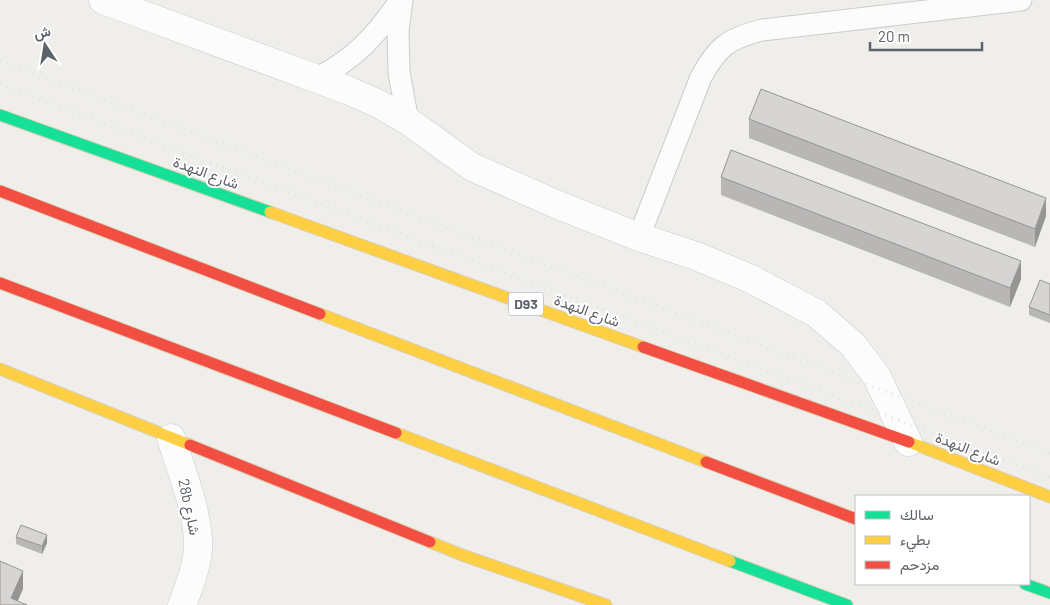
<svg xmlns="http://www.w3.org/2000/svg" width="1050" height="605" font-family="Barlow,Vazirmatn,sans-serif">
  <rect width="100%" height="100%" fill="#efeeea"/>
  <g fill="none" stroke-linecap="round" stroke-linejoin="round">
    <g stroke="#ccc" stroke-width="23">
      <g id="lane">
        <polyline points="402,0 398,31 399,73 408,121"/>
        <path d="M316,79c39,-21 58,-41 83,-77"/>
        <path d="M639,237l62,-160c17,-31 27,-38 61,-47l259,-30"/>
      </g>
    </g>
    <g stroke="#ccc" stroke-width="29">
      <g id="street">
        <polyline points="103,0 347,90 379,104 408,121 472,167 558,205 639,237 696,256 749,278 816,313 853,345 876,375 908,442"/>
        <path d="M171,438c10,31 29,79 27,112 -2,19 -9,37 -16,55"/>
      </g>
    </g>
    <g stroke="#d9cfb6" stroke-width="13">
      <g id="fast">
        <polyline points="0,115 270,212"/>
        <polyline points="730,561 847,605"/>
        <polyline points="1025,584 1050,593"/>
      </g>
    </g>
    <g stroke="#d9cfb6" stroke-width="13">
      <g id="slow">
        <polyline points="270,212 643,347"/>
        <polyline points="320,314 706,462"/>
        <polyline points="0,369 190,445"/>
        <polyline points="396,433 730,561"/>
        <polyline points="909,442 1050,497"/>
        <polyline points="430,542 462,555 606,605"/>
      </g>
    </g>
    <g stroke="#d9cfb6" stroke-width="13">
      <g id="jam">
        <polyline points="0,191 320,314"/>
        <polyline points="0,283 396,433"/>
        <polyline points="643,347 909,442"/>
        <polyline points="190,445 430,542"/>
        <polyline points="706,462 856,519"/>
      </g>
    </g>
    <use href="#lane" stroke="#fdfcfc" stroke-width="21"/>
    <use href="#street" stroke="#fdfcfc" stroke-width="28"/>
    <use href="#fast" stroke="#16e098" stroke-width="11"/>
    <use href="#slow" stroke="#ffcf43" stroke-width="11"/>
    <use href="#jam" stroke="#f24e42" stroke-width="11"/>
    <g stroke="#e4e4e4" stroke-width="4" stroke-dasharray="1 6" stroke-linecap="butt">
      <polyline points="0,61 1050,453"/>
      <polyline points="0,84 1050,477"/>
    </g>
  </g>
  <g fill="#b8b7b5">
    <polygon points="749,119 1046,216 1035,247 749,138"/>
    <polygon points="721,177 1021,279 1010,307 721,195"/>
    <polygon points="1050,284 1050,323 1029,315 1029,307"/>
    <polygon points="16,537 47,543 42,554 16,544"/>
  </g>
  <g fill="#969594">
    <polygon points="1046,198 1046,216 1035,247 1035,229"/>
    <polygon points="1021,261 1021,279 1010,307 1010,288"/>
    <polygon points="47,535 47,543 42,554 42,546"/>
    <polygon points="23,571 23,589 16,605 11,598"/>
  </g>
  <g fill="#d6d5d3" stroke="#969594">
    <polygon points="761,89 1046,198 1035,229 749,119"/>
    <polygon points="731,150 1021,261 1010,288 721,177"/>
    <polygon points="1040,280 1050,284 1050,315 1029,307"/>
    <polygon points="21,525 47,535 42,546 16,537"/>
    <polygon points="0,561 23,571 11,598 27,605 0,605"/>
  </g>
  <g text-anchor="middle" stroke-width="4" stroke-linejoin="round" paint-order="stroke">
    <rect fill="#fff" stroke="#8e9296" stroke-width="1" x="508.5" y="292.5" width="35" height="23" rx="4"/>
    <g font-size="14" font-weight="bold" fill="#5e6369">
      <text x="526" y="309">D93</text>
    </g>
    <g font-size="15" fill="#5e6369" stroke="#fff">
      <text transform="translate(206 173) rotate(20)" y="5">شارع النهدة</text>
      <text transform="translate(587 311) rotate(20)" y="5">شارع النهدة</text>
      <text transform="translate(968 449) rotate(21)" y="5">شارع النهدة</text>
      <text transform="translate(189 507) rotate(78)" y="5">28b شارع</text>
    </g>
  </g>
  <rect x="855" y="495" width="175" height="90" fill="#ffffff" stroke="#bfc1c3"/>
  <rect x="865" y="511" width="25" height="8" fill="#16e098" stroke="#bfc1c3"/>
  <text x="900" y="520" font-size="15" fill="#5e6369">سالك</text>
  <rect x="865" y="536" width="25" height="8" fill="#ffcf43" stroke="#bfc1c3"/>
  <text x="900" y="545" font-size="15" fill="#5e6369">بطيء</text>
  <rect x="865" y="561" width="25" height="8" fill="#f24e42" stroke="#bfc1c3"/>
  <text x="900" y="570" font-size="15" fill="#5e6369">مزدحم</text>
  <g transform="translate(45 45) rotate(348)" stroke="#ffffff" stroke-width="4" paint-order="stroke">
  <path d="M0-4L9 19L0 12L-9 19Z" fill="#5e6369"/>
  <text y="-8" font-size="14" font-weight="bold" text-anchor="middle" fill="#5e6369">ش</text>
  </g>
  <path d="M870 42v8h112v-8" fill="none" stroke="#5e6369" stroke-width="2.5"/>
  <text x="878" y="42" font-size="15" fill="#5e6369" stroke="#ffffff" stroke-width="4" paint-order="stroke">20 m</text>
</svg>
